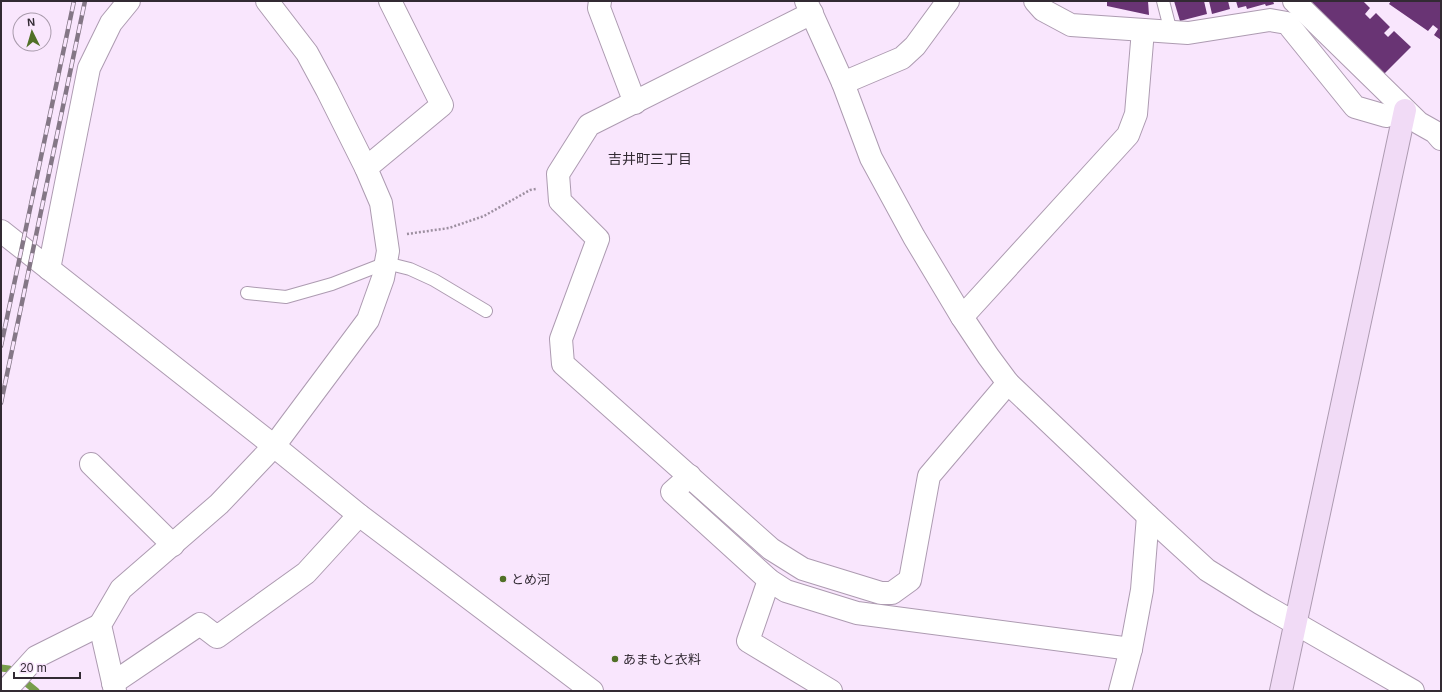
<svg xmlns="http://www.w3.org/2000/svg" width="1442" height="692" font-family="Helvetica,'Noto Sans JP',sans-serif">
  <rect width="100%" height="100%" fill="#f9e6fd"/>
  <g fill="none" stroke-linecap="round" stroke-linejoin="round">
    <polyline stroke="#789d4b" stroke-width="7" points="1,668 9,669 36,691"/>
  </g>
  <g fill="#693474">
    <polygon points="1107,1 1148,1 1149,15 1107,6"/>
    <polygon points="1174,1 1204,1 1207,14 1180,21"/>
    <polygon points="1209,1 1228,1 1230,9 1212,14"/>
    <polygon points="1236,1 1273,1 1274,4 1266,6 1265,4 1247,9 1246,6 1238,8"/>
    <polygon points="1308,1 1363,1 1370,8 1365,14 1370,19 1376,13 1390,27 1384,33 1388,37 1394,31 1411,47 1383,75"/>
    <polygon points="1391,1 1441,1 1441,40 1434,35 1438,29 1433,25 1428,31 1389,4"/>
  </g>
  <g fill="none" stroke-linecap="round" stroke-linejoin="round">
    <g stroke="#ad9bb1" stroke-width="14">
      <g id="lane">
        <polyline points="1163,1 1171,32"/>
        <polyline points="247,293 286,297 332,284 386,263 410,269 434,280 486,311"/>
      </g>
    </g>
    <g stroke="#ad9bb1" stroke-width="24">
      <g id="street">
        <polyline points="267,1 307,53 327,90 366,168"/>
        <polyline points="600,1 599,8 635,103"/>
        <polyline points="806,1 843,83 871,158 914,237 962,317 988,356 1008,383 1148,516 1207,570 1260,603 1413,691"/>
        <polyline points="1035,1 1043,10 1071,25 1188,33 1270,20 1287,23 1355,107 1386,116 1405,110"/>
        <polyline points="1294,1 1419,123 1435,132 1441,139"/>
        <polyline points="812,13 589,125 558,174 560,201 598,239 561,339 563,364 771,549 803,569 881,593 892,593 910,580 929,476 1008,383"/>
        <polyline points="843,83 902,58 915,46 948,1"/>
        <polyline points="1,231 274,446 359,515 592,691"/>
        <polyline points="49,269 89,68 111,23 129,1"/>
        <polyline points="962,317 1128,135 1136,114 1143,30"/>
        <polyline points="91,464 173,545"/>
        <polyline points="690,476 672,492 769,580 786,591 857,613 1131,649"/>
        <polyline points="769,580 748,641 831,691"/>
        <polyline points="113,683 200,624 217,637 306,573 359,515"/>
        <polyline points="5,691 36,657 100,625"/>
        <polyline points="115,691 100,625 121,589 219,504 274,446 368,320 383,278 388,251 381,203 366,168 442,105 390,1"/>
        <polyline points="1120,691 1131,649 1142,590 1148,516"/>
      </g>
    </g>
    <g stroke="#ad9bb1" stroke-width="24">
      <polyline id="secondary" points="1281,691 1405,110"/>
    </g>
    <polyline stroke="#9d8fa0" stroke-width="2.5" stroke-dasharray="2 2" stroke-linecap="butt" points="407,234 449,228 484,216 530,190 536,189"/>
    <use href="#lane" stroke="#fff" stroke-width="12"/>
    <use href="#street" stroke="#fff" stroke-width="22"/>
    <use href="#secondary" stroke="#f1dbf6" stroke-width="22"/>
    <g stroke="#847786" stroke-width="4.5">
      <g id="rail">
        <polyline points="1,346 74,1"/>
        <polyline points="1,403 85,1"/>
      </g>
    </g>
    <use href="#rail" stroke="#f9e6fd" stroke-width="3" stroke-dasharray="9" stroke-linecap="butt"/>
  </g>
  <g fill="#517027" stroke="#f9e6fd" stroke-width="1.5">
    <circle cx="503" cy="579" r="4"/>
    <circle cx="615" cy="659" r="4"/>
  </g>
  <g text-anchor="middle" stroke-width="4" stroke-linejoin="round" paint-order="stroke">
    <g font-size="13" fill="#322a33" stroke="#f9e6fd" text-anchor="start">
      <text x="511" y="584">とめ河</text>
      <text x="623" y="664">あまもと衣料</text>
    </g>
    <g font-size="14" fill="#322a33" stroke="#f9e6fd">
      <text x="650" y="164">吉井町三丁目</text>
    </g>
  </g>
  <rect width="1442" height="692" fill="none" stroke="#322a33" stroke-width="4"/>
  <g transform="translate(32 32) rotate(355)"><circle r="19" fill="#f9e6fd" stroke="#a99bac"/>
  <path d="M0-3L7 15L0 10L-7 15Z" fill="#517027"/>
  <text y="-6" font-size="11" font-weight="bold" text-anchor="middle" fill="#322a33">N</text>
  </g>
  <path d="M14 672v6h66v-6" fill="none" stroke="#322a33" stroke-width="2"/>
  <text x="20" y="672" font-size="12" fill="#322a33" stroke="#f9e6fd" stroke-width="3" paint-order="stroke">20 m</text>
</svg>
